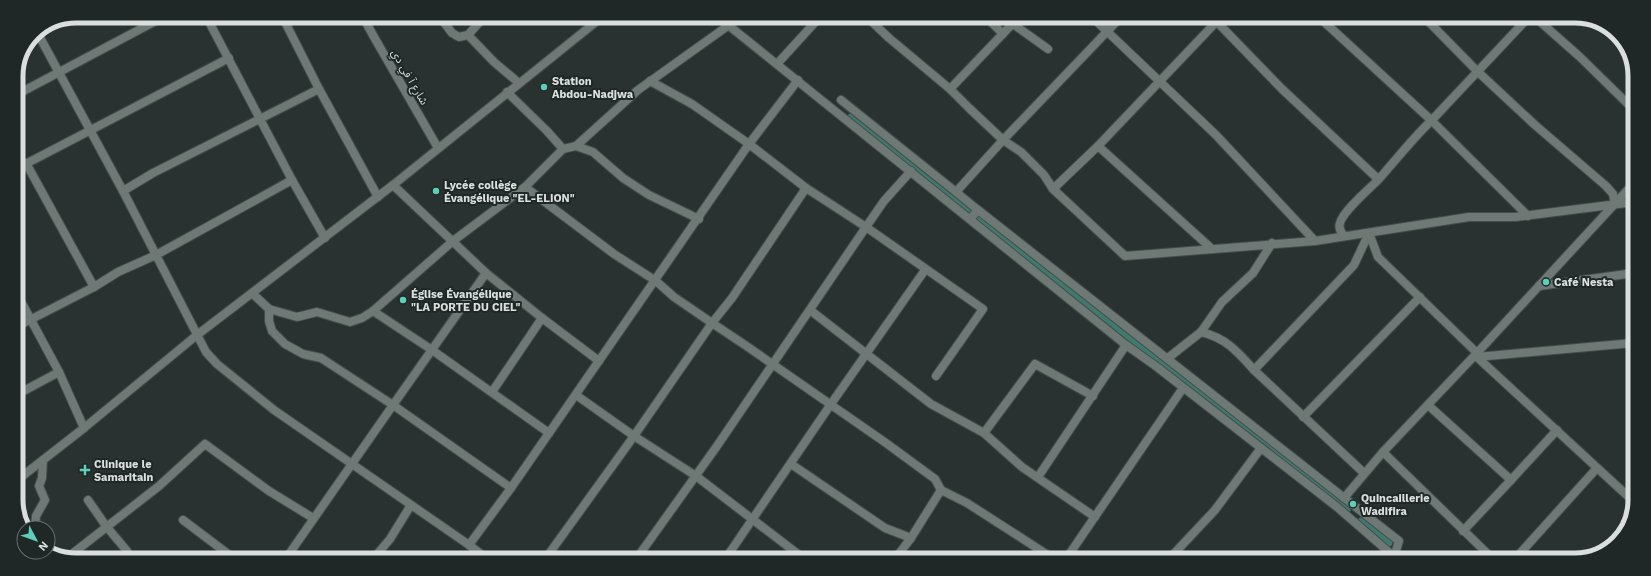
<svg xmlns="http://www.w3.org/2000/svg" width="1651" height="576" font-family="'Work Sans','Noto Sans Arabic',sans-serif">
  <rect width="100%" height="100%" fill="#293230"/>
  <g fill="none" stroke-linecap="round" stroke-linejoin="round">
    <g stroke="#3e7a6d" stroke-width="7">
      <polyline points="851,117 970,211"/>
      <polyline points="977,216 1029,258"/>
      <polyline points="1033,261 1347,510"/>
      <polyline points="1361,521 1389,543"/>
    </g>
    <g stroke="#454d4b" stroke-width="10">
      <g id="minor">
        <polyline points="206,16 292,180 325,238"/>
        <polyline points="282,16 319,89 378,197"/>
        <polyline points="363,17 374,37 438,148"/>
        <polyline points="440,17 452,33 459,37 468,35 484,17"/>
        <polyline points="718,17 1126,345 1157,367 1337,507 1398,560"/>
        <polyline points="868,18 889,38 950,89 969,108 1003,140 1021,152 1044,175 1053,189 1125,256 1315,241 1469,217 1515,217 1634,202"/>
        <polyline points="987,18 1003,34"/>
        <polyline points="1093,18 1216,135 1315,241"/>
        <polyline points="1321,19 1431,120 1528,216"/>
        <polyline points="1426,19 1477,71 1535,125 1606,186 1613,194 1615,204"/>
        <polyline points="1537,19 1580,57 1635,111"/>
        <polyline points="1217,22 1282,89 1378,179"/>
        <polyline points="1013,24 1048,49"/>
        <polyline points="37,32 123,191 206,352 217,364 274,410 469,545 511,488 749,144 798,80"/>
        <polyline points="468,35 494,62 519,83"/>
        <polyline points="777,64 819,18"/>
        <polyline points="650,81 692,104 749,144 806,188 866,227 983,309 936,376"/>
        <polyline points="950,89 1018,18"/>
        <polyline points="507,92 547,131 563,149"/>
        <polyline points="16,95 165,16"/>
        <polyline points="841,100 956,192"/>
        <polyline points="576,146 593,152 623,178 649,195 699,219"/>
        <polyline points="1098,146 1212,249"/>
        <polyline points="26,163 94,287"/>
        <polyline points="16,169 229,58"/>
        <polyline points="393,185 486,273 542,318 599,361"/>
        <polyline points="525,187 614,254 656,281 674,297 712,323 745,345 886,443 935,479 941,490 967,503 1054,559"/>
        <polyline points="1053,189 1098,146 1220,18"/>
        <polyline points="123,191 153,173 319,89"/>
        <polyline points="978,210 956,192 1003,140 1120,18"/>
        <path d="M970,219l8,-9c140,110 280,221 421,331l-6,19"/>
        <polyline points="1369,233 1378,257 1477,353 1477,357 1632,500"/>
        <path d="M1344,236c-3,-4 -6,-8 -4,-13 3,-12 29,-34 38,-43 18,-20 34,-41 53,-59 32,-34 64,-68 96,-102"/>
        <polyline points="1539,286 1634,273"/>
        <polyline points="16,292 59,372 84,428"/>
        <polyline points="253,294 269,309 269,321 272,331 285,344 303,354 321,358 393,405 486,273"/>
        <polyline points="269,309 297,317 317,312 350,322 362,318 373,311 432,350 549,433"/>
        <polyline points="810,310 931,404 984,433 1022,467 1095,517"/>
        <polyline points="373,311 453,241 525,187 563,149 576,146 638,90 729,25"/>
        <polyline points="16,327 94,287 118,272 156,255 292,180"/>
        <path d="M1201,332c25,6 36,19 53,38l110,103"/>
        <polyline points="1477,357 1633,343"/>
        <polyline points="1168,358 1201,332 1222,302 1253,273 1272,243"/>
        <polyline points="1254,370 1354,265 1369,233"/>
        <polyline points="492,392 542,318"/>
        <polyline points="16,395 59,372"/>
        <polyline points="576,395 634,436 696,476 803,558"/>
        <polyline points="1428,405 1511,480"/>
        <polyline points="1303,417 1420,297"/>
        <polyline points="984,433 1035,364 1093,396"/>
        <polyline points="1383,452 1494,560"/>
        <polyline points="791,464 885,528 911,538"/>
        <polyline points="1038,477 1126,345"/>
        <polyline points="16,481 84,428 197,335 393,185 602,17"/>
        <polyline points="1344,498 1383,452 1477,353 1634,183"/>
        <polyline points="88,500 106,526 127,551 123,557"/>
        <polyline points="183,520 232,557"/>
        <polyline points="35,528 36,516 45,500 39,486 42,478 43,460"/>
        <polyline points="1463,531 1511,480 1557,430"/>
        <polyline points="469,545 486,558"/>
        <polyline points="71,557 72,554 159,486 205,444 269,491 313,518"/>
        <path d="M287,557c35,-51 71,-101 106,-152l118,83"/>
        <polyline points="374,558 390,539 411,505"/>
        <polyline points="546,558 634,436 712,323 732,298 806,188"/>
        <polyline points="637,558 717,446 866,227 884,201 911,171"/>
        <polyline points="726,558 831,404 925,270"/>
        <polyline points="895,559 911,538 941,490"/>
        <polyline points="1066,559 1183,388"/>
        <polyline points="1169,559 1215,510 1261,448"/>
        <polyline points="1514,560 1597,468"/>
      </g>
    </g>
    <use href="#minor" stroke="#6e7875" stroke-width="8"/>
  </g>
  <g fill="#5eceb8" stroke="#1f2826" stroke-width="1.5">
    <circle cx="544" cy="87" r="4"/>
    <circle cx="436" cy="191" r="4"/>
    <circle cx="1546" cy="282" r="4"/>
    <circle cx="403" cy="300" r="4"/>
    <path d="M83 464h4v4h4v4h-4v4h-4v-4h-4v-4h4z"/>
    <circle cx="1353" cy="504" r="4"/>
  </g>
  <g text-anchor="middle" stroke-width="4" stroke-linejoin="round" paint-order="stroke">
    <g font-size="11" fill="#dadfde" stroke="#1f2826">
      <text transform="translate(410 77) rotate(60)" y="4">شارع آ في دي</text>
    </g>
    <g font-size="11" font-weight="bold" fill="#dadfde" stroke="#1f2826" text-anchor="start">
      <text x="552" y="85">Station<tspan x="552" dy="13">Abdou-Nadjwa</tspan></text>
      <text x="444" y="189">Lycée collège<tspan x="444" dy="13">Évangélique "EL-ELION"</tspan></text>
      <text x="1554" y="286">Café Nesta</text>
      <text x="411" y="298">Église Évangélique<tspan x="411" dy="13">"LA PORTE DU CIEL"</tspan></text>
      <text x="94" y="468">Clinique le<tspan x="94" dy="13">Samaritain</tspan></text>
      <text x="1361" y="502">Quincaillerie<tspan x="1361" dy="13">Wadifira</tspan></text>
    </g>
  </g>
  <path d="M0 0H1651V576H0ZM76 23H1575A53 53 0 0 1 1628 76V500A53 53 0 0 1 1575 553H76A53 53 0 0 1 23 500V76A53 53 0 0 1 76 23Z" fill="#1f2826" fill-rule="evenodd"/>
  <path fill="none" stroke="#dadfde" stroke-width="5" d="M76 23H1575A53 53 0 0 1 1628 76V500A53 53 0 0 1 1575 553H76A53 53 0 0 1 23 500V76A53 53 0 0 1 76 23Z"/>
  <g transform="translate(36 540) rotate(131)"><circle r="19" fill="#1f2826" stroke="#6a7170"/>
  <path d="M0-3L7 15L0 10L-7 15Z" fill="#5eceb8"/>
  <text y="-6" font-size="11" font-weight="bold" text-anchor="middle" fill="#dadfde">N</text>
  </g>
</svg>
